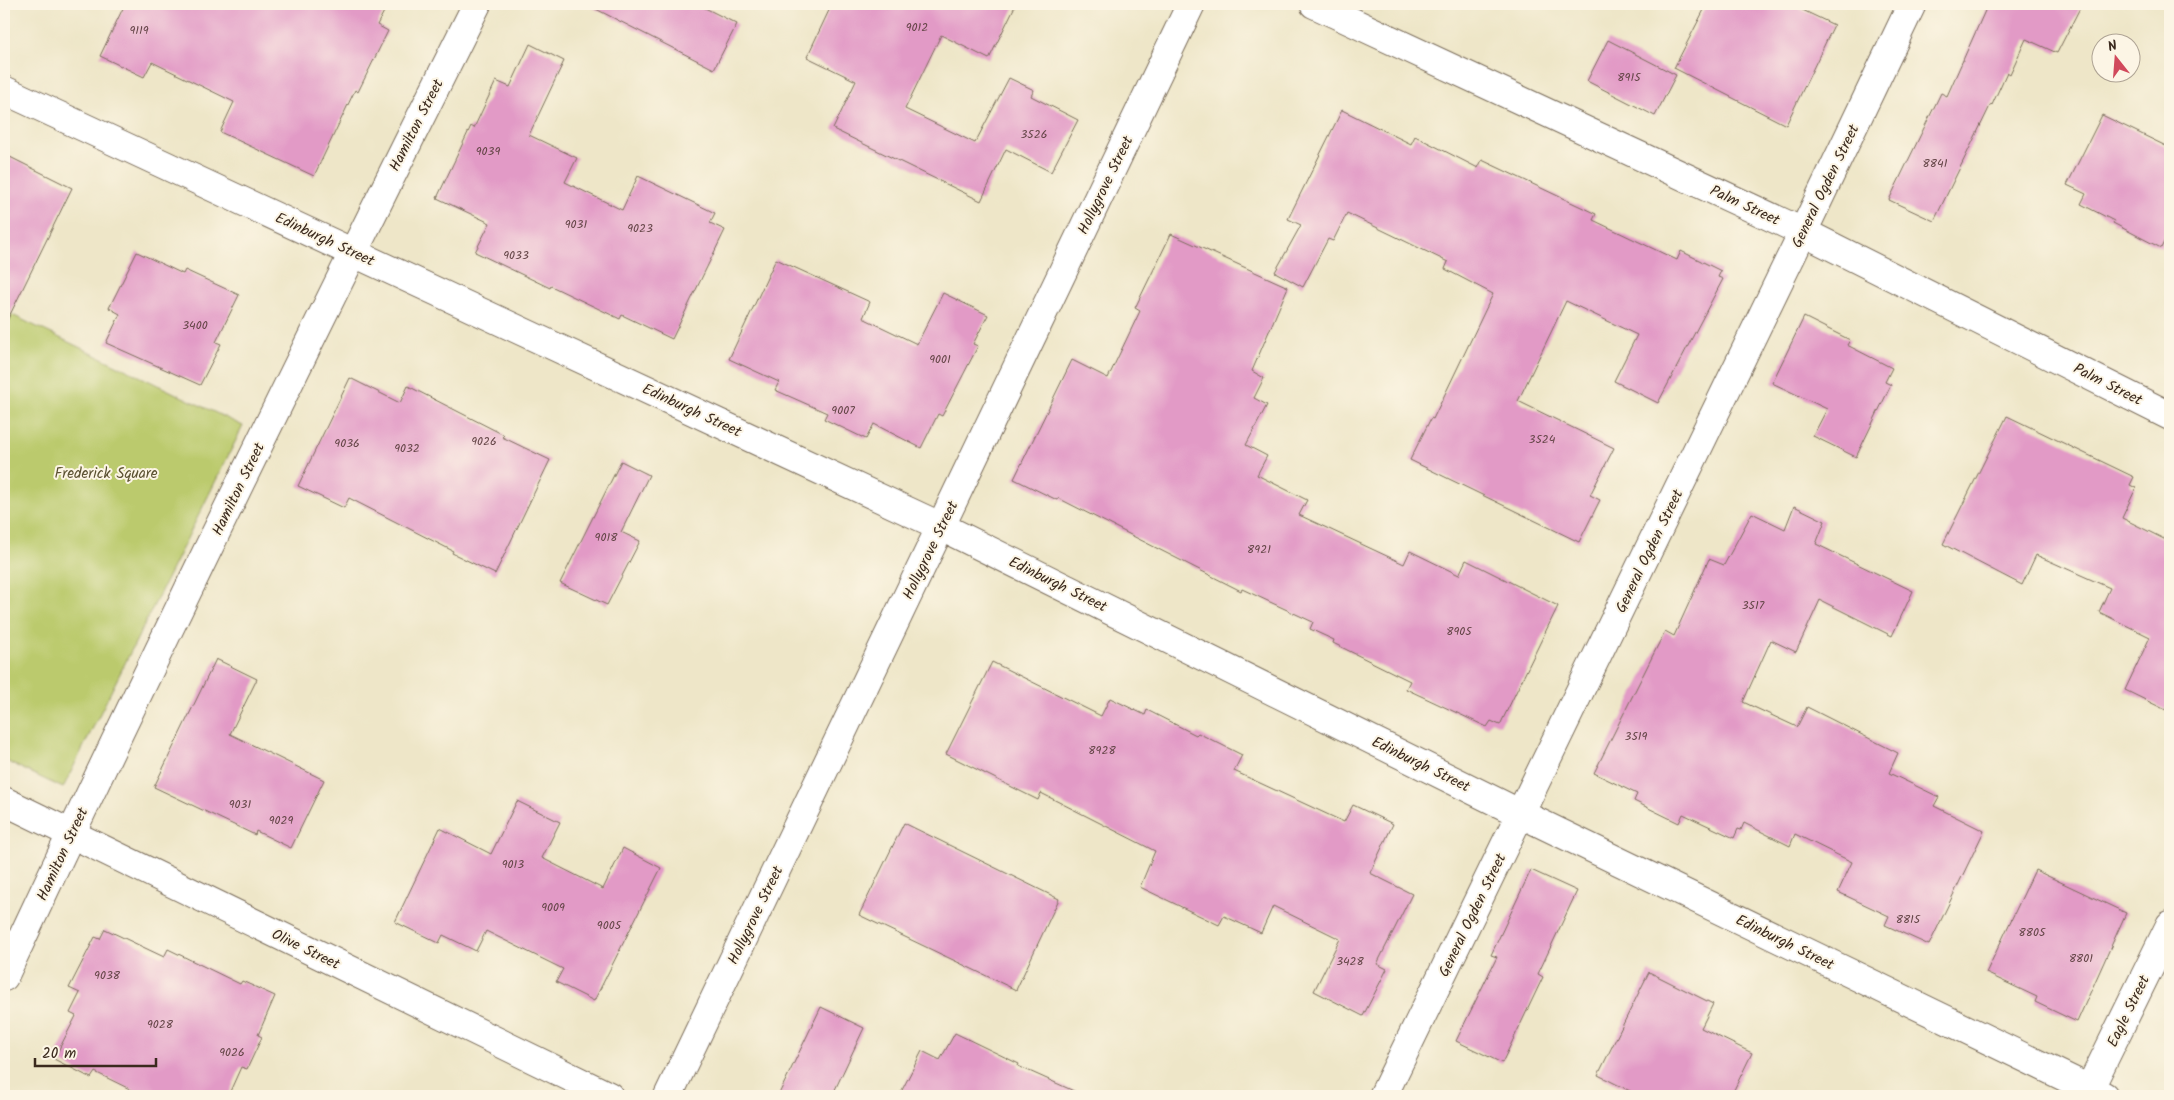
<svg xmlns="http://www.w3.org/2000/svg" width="2174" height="1100" font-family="Kalam,sans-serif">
  <rect width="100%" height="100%" fill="#fcf5e5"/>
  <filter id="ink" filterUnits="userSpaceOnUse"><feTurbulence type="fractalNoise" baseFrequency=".02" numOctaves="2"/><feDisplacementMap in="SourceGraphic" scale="10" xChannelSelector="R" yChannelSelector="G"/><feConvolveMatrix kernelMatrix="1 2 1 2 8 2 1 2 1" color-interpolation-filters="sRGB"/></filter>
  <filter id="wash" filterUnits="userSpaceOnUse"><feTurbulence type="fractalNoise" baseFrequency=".0096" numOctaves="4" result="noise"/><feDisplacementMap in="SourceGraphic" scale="20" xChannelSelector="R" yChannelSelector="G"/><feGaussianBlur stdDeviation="1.12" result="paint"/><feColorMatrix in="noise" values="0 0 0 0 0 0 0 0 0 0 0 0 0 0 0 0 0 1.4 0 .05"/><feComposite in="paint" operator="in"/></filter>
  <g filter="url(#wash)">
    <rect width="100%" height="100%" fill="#eee6c8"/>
    <polygon fill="#bbca6d" stroke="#7b7a46" points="4,311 243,426 63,788 4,760"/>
    <g id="blocks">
      <g fill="#e29ac6">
        <polygon points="125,4 388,4 377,25 388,31 358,92 355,90 314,176 220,132 234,102 152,62 144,77 100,56"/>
        <polygon points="586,4 697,4 737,24 714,69"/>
        <polygon points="832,4 1016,4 989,59 941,35 905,109 975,143 1009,78 1034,90 1031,96 1078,120 1051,172 1006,149 981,201 833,129 856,81 807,57"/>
        <polygon points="1707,4 1790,4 1834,25 1786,125 1674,68"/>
        <polygon points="1988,4 2082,4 2057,53 2026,39 2010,74 2007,72 1992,105 1991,104 1934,221 1889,200 1941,93 1947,96"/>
        <polygon points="1608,40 1676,75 1655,116 1587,81"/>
        <polygon points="530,44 564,61 529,135 577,158 565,182 622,210 638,176 715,213 710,223 725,230 672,339 622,315 620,319 551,286 550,288 475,252 490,223 437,198 471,126 474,128 496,81 510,87"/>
        <polygon points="1342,110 1411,144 1415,136 1478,168 1482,160 1596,214 1593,220 1677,260 1681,251 1721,271 1718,277 1723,279 1658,403 1614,381 1637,335 1566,301 1518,401 1614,448 1590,495 1600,500 1579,542 1410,460 1431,418 1433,419 1493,294 1445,269 1448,262 1347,213 1333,241 1328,239 1303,287 1275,272 1301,225 1288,219"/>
        <polygon points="2102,115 2170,148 2170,230 2161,248 2113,223 2114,221 2081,204 2086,194 2067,185"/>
        <polygon points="4,154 72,188 4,327"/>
        <polygon points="1171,234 1288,287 1252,371 1264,378 1254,398 1267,405 1246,445 1267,456 1257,475 1307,500 1299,515 1404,564 1410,551 1459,575 1466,560 1558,606 1500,725 1491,721 1487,727 1406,689 1410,681 1333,643 1334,640 1310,629 1313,622 1242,589 1241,591 1058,498 1057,500 1014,479 1072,360 1108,378 1140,311 1135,308"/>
        <polygon points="137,252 183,274 185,270 239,295 216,342 221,344 200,385 106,343 120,314 109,308"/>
        <polygon points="776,259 870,302 863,318 917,344 943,293 988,315 973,344 978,346 942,416 938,414 921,448 874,424 866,439 824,419 827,413 775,390 779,382 729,359"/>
        <polygon points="1804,317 1850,340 1847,345 1892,368 1885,382 1891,385 1856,457 1813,436 1827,409 1772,383"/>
        <polygon points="350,378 400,403 408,386 504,435 502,437 550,460 495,574 452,553 453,551 349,498 344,508 298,486"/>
        <polygon points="2007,416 2134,477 2130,485 2136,488 2122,518 2170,542 2170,712 2125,690 2150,637 2099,612 2110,588 2036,555 2022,585 1943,544"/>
        <polygon points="621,461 649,475 621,532 640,541 607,605 560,583"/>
        <polygon points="1794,506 1825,521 1816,544 1913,591 1892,636 1820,600 1796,652 1771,640 1743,702 1797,727 1807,707 1898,753 1889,773 1939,797 1934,806 1984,831 1929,945 1885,925 1889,916 1838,892 1852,862 1795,834 1790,846 1744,823 1741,830 1738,829 1734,838 1683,814 1679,823 1634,801 1637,794 1594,773 1665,631 1674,636 1709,559 1724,565 1752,513 1785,529"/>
        <polygon points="216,659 257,679 230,734 324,780 291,848 256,831 255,835 154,787"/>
        <polygon points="992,662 1101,716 1110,698 1145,715 1147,710 1196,735 1198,733 1242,755 1234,771 1344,822 1353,805 1393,824 1370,873 1412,894 1377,964 1387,969 1363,1016 1314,991 1340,939 1273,906 1261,933 1224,916 1219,925 1140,887 1155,851 1041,793 1038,800 946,754"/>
        <polygon points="517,801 560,822 542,858 603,889 623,848 661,868 594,1001 556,982 563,969 486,931 476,951 443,935 439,943 395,922 440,828 491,854"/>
        <polygon points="904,823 1059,899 1016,990 859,915"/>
        <polygon points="1531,870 1577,891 1538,974 1543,977 1502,1063 1456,1041 1497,957 1491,955"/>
        <polygon points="2035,870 2126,913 2077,1022 2035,1002 2037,997 1986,973"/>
        <polygon points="105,929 164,957 168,949 240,984 242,981 275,996 258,1035 262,1037 247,1069 241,1067 228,1096 144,1096 95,1072 91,1078 54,1059 76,1016 70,1013 80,993 69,988 95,937 100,939"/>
        <polygon points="1649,972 1713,1004 1701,1028 1752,1053 1731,1096 1640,1096 1598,1075"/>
        <polygon points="821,1007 864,1028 832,1096 778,1096"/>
        <polygon points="955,1033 1019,1064 1018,1066 1085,1096 899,1096 922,1051 940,1060"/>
      </g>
    </g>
  </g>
  <g filter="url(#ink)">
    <use href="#blocks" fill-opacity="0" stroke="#7a6c5a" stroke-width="1"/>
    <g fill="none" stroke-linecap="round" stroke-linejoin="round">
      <g stroke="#7a6c5a" stroke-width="30">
        <g id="street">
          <polyline points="1314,4 1803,232 2170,416"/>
          <polyline points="4,90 942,527 1521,814 2104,1096"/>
          <polyline points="4,801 609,1096"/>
          <path d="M4,977c152,-327 312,-651 473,-973"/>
          <polyline points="668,1096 1191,4"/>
          <polyline points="1383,1096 1803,232 1912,4"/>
          <polyline points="2086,1096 2170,925"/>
        </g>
      </g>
      <use href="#street" stroke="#fff" stroke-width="28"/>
    </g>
  </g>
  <g text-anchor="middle" stroke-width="4" stroke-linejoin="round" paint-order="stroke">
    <g font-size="12" fill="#654648">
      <text x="917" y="31">9012</text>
      <text x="139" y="34">9119</text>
      <text x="1629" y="81">8915</text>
      <text x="1034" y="138">3526</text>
      <text x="488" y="155">9039</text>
      <text x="1935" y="167">8841</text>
      <text x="576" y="228">9031</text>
      <text x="640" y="232">9023</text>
      <text x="516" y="259">9033</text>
      <text x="195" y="329">3400</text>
      <text x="940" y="363">9001</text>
      <text x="843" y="414">9007</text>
      <text x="1542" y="443">3524</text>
      <text x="484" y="445">9026</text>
      <text x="347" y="447">9036</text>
      <text x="407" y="452">9032</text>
      <text x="606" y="541">9018</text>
      <text x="1259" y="553">8921</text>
      <text x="1753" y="609">3517</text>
      <text x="1459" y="635">8905</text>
      <text x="1636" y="740">3519</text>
      <text x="1102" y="754">8928</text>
      <text x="240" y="808">9031</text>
      <text x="281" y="824">9029</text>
      <text x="513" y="868">9013</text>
      <text x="553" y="911">9009</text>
      <text x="1908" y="923">8815</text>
      <text x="609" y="929">9005</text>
      <text x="2032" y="936">8805</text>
      <text x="2081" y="962">8801</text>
      <text x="1350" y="965">3428</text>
      <text x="107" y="979">9038</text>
      <text x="160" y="1028">9028</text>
      <text x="232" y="1056">9026</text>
    </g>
    <g font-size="15" fill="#3b2a1e" stroke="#fcf5e5">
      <text transform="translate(416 125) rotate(-63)" y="5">Hamilton Street</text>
      <text transform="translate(1105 185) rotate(-64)" y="5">Hollygrove Street</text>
      <text transform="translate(1825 186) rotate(-64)" y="5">General Ogden Street</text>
      <text transform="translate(1745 205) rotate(25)" y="5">Palm Street</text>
      <text transform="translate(325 239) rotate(25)" y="5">Edinburgh Street</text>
      <text transform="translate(2108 384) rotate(27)" y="5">Palm Street</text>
      <text transform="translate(692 410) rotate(25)" y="5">Edinburgh Street</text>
      <text transform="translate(238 489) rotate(-64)" y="5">Hamilton Street</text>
      <text transform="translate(930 550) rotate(-64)" y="5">Hollygrove Street</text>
      <text transform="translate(1649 551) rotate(-64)" y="5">General Ogden Street</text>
      <text transform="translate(1058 584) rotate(26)" y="5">Edinburgh Street</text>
      <text transform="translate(1421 764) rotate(26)" y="5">Edinburgh Street</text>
      <text transform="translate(62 854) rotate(-65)" y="5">Hamilton Street</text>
      <text transform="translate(755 915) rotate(-64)" y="5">Hollygrove Street</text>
      <text transform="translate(1472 915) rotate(-64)" y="5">General Ogden Street</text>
      <text transform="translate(1785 942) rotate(26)" y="5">Edinburgh Street</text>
      <text transform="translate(306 949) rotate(26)" y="5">Olive Street</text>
      <text transform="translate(2128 1011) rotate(-64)" y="5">Eagle Street</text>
    </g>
    <g font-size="15" fill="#5b5232" stroke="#fcf5e5">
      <text x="106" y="478">Frederick Square</text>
    </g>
  </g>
  <rect width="2174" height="1100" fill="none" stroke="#fcf5e5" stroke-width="20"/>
  <g transform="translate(2116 58) rotate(343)"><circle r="24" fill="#fcf5e5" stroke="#afa495"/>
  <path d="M0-4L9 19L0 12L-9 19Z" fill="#d1495b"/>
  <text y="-8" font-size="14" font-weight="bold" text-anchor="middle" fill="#3b2a1e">N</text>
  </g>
  <path d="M35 1058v8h121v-8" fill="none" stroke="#3b2a1e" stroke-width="2.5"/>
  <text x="42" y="1058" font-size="15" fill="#3b2a1e" stroke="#fcf5e5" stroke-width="4" paint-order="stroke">20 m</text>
</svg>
